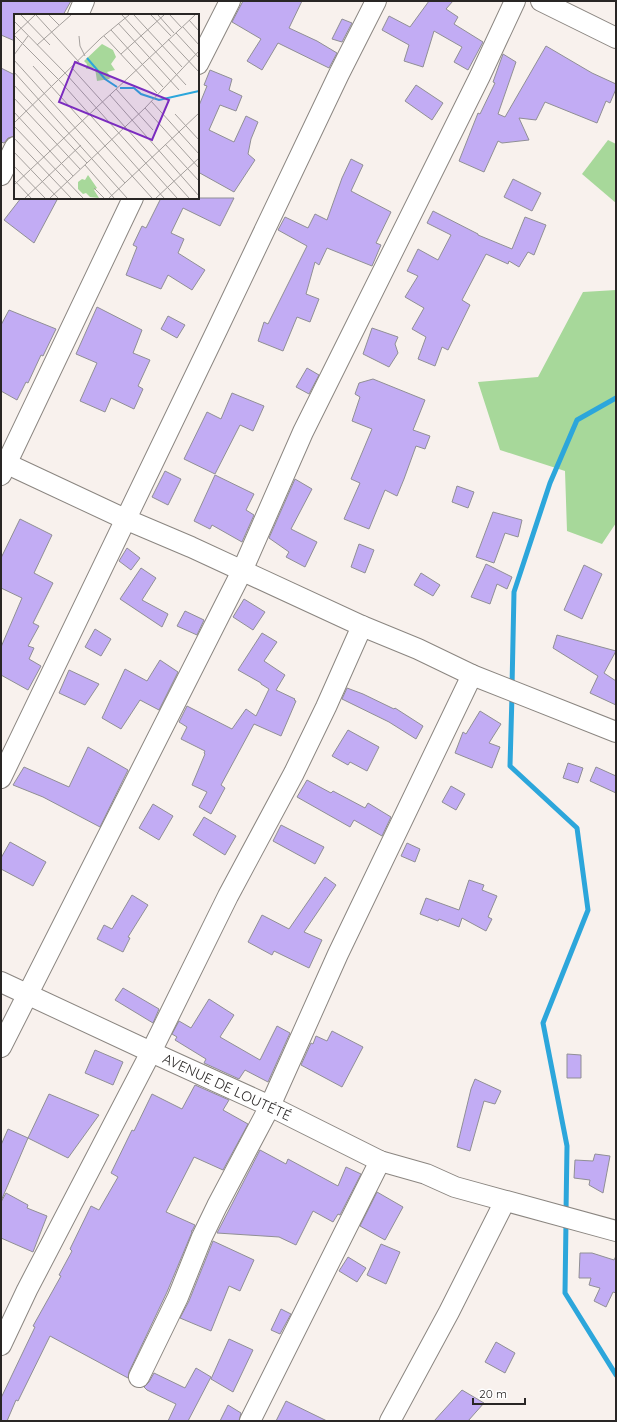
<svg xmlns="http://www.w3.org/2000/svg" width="617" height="1422" font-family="Quicksand,sans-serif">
  <rect width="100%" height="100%" fill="#f8f1ed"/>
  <g fill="#a7d89a">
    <polygon points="608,140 616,144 616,203 582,174"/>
    <polygon points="616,290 616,523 602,544 567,531 565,471 500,450 478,382 538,377 583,292"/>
  </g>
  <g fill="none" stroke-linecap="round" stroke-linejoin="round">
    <g stroke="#2ca6db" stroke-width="5">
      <polyline points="512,687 514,592 550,483 577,420 616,398"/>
      <polyline points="512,695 510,766 577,828 588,910 543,1023 567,1146 566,1212"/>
      <polyline points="566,1222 565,1293 616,1375"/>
    </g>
  </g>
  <g fill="#c2acf4" stroke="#908f95">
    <polygon points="1,1 71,1 63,15 15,15 15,41 1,35"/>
    <polygon points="243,1 302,1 289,28 317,41 337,53 329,68 278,43 262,70 247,61 261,39 232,22"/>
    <polygon points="429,1 453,1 446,9 458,17 454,24 483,42 468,70 454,62 462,47 434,31 423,67 404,61 409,45 382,30 389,16 410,27"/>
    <polygon points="342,19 352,23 342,42 332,39"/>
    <polygon points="546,46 592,73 616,84 616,89 610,103 606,101 597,123 545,102 536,120 519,118 529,140 502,143 498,141 484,172 459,161 478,113 480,114 495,83 493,82 503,54 516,62 498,114 505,117"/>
    <polygon points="1,68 15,75 15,136 8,138 4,143 1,142"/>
    <polygon points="210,70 232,79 229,90 242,96 236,111 220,105 209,130 234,142 246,116 258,122 251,139 248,154 255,160 234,192 198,172 198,108 207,86 204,85"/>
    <polygon points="416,85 443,103 432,120 405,101"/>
    <polygon points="351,159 363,165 351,191 391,212 376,243 381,245 372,266 327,248 319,265 315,262 306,294 319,299 310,322 297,317 283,351 258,341 264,322 268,324 307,246 278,230 285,217 308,228 315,214 327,220 342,178"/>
    <polygon points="513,179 541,193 532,211 504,197"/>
    <polygon points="21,198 58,198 34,243 4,220"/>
    <polygon points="161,198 234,198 220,226 183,208 171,233 184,239 178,253 205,270 192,290 168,275 161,289 126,275 137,247 133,245 142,226 146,228"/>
    <polygon points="433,211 478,234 478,235 512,249 525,217 546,225 534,255 528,252 519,267 509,261 508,264 486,254 462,300 470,305 448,350 442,347 435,366 418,359 426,337 412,329 424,308 405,297 418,276 407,271 418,249 438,260 451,235 427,223"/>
    <polygon points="97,307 142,330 133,353 150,360 138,386 143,389 134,409 111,398 105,412 80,401 97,363 76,354"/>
    <polygon points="9,310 56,329 43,356 41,355 28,383 26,382 17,400 1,391 1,325"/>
    <polygon points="168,316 185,325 177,338 161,329"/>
    <polygon points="372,328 398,337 395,344 398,353 389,367 363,354"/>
    <polygon points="307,368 319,375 309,394 296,387"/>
    <polygon points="373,379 425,400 413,430 430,436 425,449 416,446 404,479 397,496 385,490 369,529 344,519 360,483 351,479 372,429 352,421 360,397 355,394 359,383"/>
    <polygon points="232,393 264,406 253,431 240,425 215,474 184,459 207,412 221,419"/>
    <polygon points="165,471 181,479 168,505 152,497"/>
    <polygon points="215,475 254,494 246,510 254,515 242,542 212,525 210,529 194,521"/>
    <polygon points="295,479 312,489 291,529 317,542 305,567 286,557 289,552 269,538"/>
    <polygon points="457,486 474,492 468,508 452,502"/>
    <polygon points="493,512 522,520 518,537 505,533 494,563 476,557"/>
    <polygon points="20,519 52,535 34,573 53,583 33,623 39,626 28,646 34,648 29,659 41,666 28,690 1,675 1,647 22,598 1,588 1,558"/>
    <polygon points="359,544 374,550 365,573 351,567"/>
    <polygon points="127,548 140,558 131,570 119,561"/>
    <polygon points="486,564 512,577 507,589 497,584 490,604 471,597"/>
    <polygon points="584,565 602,574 582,619 564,610"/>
    <polygon points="141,568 156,578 142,600 168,614 162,627 120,599"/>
    <polygon points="421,573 440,585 433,596 414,585"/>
    <polygon points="244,599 265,612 253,630 233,617"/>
    <polygon points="185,611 204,620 197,635 177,626"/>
    <polygon points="95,629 111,639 101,656 85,647"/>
    <polygon points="262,633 277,642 264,661 285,675 276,690 295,699 294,700 296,701 281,736 254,724 221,785 225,788 211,814 199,807 207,792 192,785 205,754 204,753 205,751 181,739 187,727 179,722 187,706 232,729 246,709 256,716 269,689 261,684 261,683 238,670"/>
    <polygon points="557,635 616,651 604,673 616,681 616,705 590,693 598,676 553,648"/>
    <polygon points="160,660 178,672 159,710 140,700 121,729 102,718 125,669 147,681"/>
    <polygon points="69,670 99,684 85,705 59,693"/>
    <polygon points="347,688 363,694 394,709 395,708 423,726 416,739 389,722 342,699"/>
    <polygon points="480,711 501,724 489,743 500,747 492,768 455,753 463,732 466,734"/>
    <polygon points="348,730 379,747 367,771 350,762 348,765 332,756"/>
    <polygon points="88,747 128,770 100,827 43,797 13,785 24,767 69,787"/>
    <polygon points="568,763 583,768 578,783 563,778"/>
    <polygon points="596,767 616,776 616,793 590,781"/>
    <polygon points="307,780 331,793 333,791 365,808 368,803 391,817 382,836 354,820 350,827 297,797"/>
    <polygon points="451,786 465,794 456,810 442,802"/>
    <polygon points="153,804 173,816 159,840 139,828"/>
    <polygon points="204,817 236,836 225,855 193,835"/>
    <polygon points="281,825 324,847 315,864 273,841"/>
    <polygon points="10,842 46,862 33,886 1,869 1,858"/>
    <polygon points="407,843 420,849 415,862 401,856"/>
    <polygon points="325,877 336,885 304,932 322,940 309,968 274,951 272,955 248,942 262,915 289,929"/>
    <polygon points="469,880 484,885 482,890 497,896 488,917 492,919 486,931 462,918 459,927 439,919 438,921 420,914 426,898 459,910"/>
    <polygon points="132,895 148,905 128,937 130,938 123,952 97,939 104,925 112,929"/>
    <polygon points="123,988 159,1009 153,1023 115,1000"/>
    <polygon points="209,999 234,1015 220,1037 260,1060 277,1026 290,1033 268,1082 245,1070 239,1079 204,1063 206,1059 175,1040 177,1037 172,1034 179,1021 191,1028"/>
    <polygon points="332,1031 363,1047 342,1087 301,1065 311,1043 313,1044 316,1036 327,1041"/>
    <polygon points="95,1050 123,1062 113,1085 85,1073"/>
    <polygon points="567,1054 581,1055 581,1078 567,1078"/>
    <polygon points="475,1079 501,1091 495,1104 484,1101 470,1151 457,1147 471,1089"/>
    <polygon points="195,1085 229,1100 223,1110 248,1124 223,1170 194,1157 166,1212 195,1225 192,1231 191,1231 192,1232 167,1292 129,1372 128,1378 50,1336 18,1401 16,1400 7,1421 1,1421 1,1398 35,1327 33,1326 61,1276 59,1275 72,1251 70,1249 91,1206 99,1210 118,1177 111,1173 132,1130 134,1131 152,1094 182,1109"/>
    <polygon points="49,1094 99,1115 68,1158 28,1138"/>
    <polygon points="8,1129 28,1138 1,1201 1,1145"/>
    <polygon points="260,1150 286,1164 288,1159 338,1186 346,1167 361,1174 340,1215 338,1214 333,1222 313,1211 296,1245 279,1237 217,1233"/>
    <polygon points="595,1154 610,1156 603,1193 589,1185 590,1180 574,1178 575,1160 593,1161"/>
    <polygon points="377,1192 403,1207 385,1240 360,1226"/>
    <polygon points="6,1193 28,1205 27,1208 47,1216 33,1252 1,1238 1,1202"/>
    <polygon points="213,1241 254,1260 240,1291 229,1286 211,1331 180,1318 189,1301"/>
    <polygon points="381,1244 400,1252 386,1284 367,1275"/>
    <polygon points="580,1253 592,1253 614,1260 616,1256 616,1293 613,1292 606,1307 594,1301 600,1288 589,1285 591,1278 579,1278"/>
    <polygon points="348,1257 366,1268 357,1282 339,1271"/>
    <polygon points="281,1309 291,1314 280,1334 271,1330"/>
    <polygon points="229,1339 253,1350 233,1392 211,1379"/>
    <polygon points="496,1342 515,1353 505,1373 485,1362"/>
    <polygon points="196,1368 211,1377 188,1421 168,1421 176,1404 147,1390 144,1387 149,1382 154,1373 185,1388"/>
    <polygon points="462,1390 484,1403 468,1421 434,1421"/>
    <polygon points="286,1401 327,1421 276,1421"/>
    <polygon points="228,1405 241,1413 239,1421 220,1421"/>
  </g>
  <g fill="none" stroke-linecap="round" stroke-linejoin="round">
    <g stroke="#8b8681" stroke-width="22">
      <g id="minor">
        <polyline points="541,1 616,38"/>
        <polyline points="78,15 84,1"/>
        <polyline points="198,64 230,1"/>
        <polyline points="1,175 15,147"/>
        <polyline points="1,461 125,519 191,547 362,626 418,649 472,675 616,732"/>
        <polyline points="1,475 133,198"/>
        <polyline points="1,778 217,330 339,74 376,1"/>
        <polyline points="1,982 151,1052 270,1106 380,1161 426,1174 455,1187 616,1231"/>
        <polyline points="1,1047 242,571 303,432 480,76 515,1"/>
        <polyline points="1,1345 27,1290 151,1052 228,896 294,773 326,707 362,626"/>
        <polyline points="139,1377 178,1297 202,1237 217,1206 270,1106 338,954 472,675"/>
        <polyline points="250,1421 380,1161"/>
        <polyline points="390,1421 449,1312 505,1201"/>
      </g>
    </g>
    <use href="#minor" stroke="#fff" stroke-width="20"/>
  </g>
  <g text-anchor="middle" stroke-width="3.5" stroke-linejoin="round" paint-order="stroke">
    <g font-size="14" fill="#292625" stroke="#fff">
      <text transform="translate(227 1087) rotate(25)" y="5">AVENUE DE LOUTÉTÉ</text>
    </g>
  </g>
  <g transform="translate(14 14)">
    <rect width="185" height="185" fill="#f8f1ed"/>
    <path d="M88,30l11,6 3,7 -5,7 4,6 -8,2 4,5 -2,2 -12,2 -2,-13 -9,1 1,-5 -3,-3zM74,161l9,13 -3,2 5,8 -9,-1 -4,-4 -3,1 -5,-5v-7l4,-3 3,1z" fill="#a7d89a"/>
    <path fill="none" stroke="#2ca6db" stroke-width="2" d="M73,44l18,21 12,8M106,74h14l7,6 18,6 40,-9"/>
    <path fill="none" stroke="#a5a09d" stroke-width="1" d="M7,1l29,30M21,1l-21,20 45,45 105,118M22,1l43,47M35,1l10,10M108,1l64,70M120,1l48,52M137,1l20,21M144,1l16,18M156,1l12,13M175,6l10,11M0,7l52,53 111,124M104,9l61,67M169,13l16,18M97,16l52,57M162,19l23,25M65,22l1,10 5,10M90,22l53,57M154,25l31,33M23,31l34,-30M107,40l43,-39M0,41l14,-19M0,46l111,123M19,52l119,132M58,54l117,130M0,58l113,126M0,71l73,78M102,75l37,41M96,81l89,101M0,84l66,71M137,87l48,53M131,94l54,60M0,98l59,64M161,100l24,26M0,109l87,-85 28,-23M0,112l69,72M0,124l57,60M151,130l34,37M0,138l44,46M71,151l29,33M0,152l31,32M0,166l17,18M0,171l181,-170M80,174l10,10M11,184l56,-53M36,184l95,-90 54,-57M95,184l90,-85M142,184l43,-40"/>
    <path fill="#7b2cbf" fill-opacity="0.15" stroke="#7b2cbf" stroke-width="2" d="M61,48l94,38 -17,40 -93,-38z"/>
    <rect width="185" height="185" fill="none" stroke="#292625" stroke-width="2"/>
  </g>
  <rect width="617" height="1422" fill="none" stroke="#292625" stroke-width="4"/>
  <path d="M473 1398v6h52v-6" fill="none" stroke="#292625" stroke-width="2"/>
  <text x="479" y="1398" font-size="12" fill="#292625" stroke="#ffffff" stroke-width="3" paint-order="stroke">20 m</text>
</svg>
